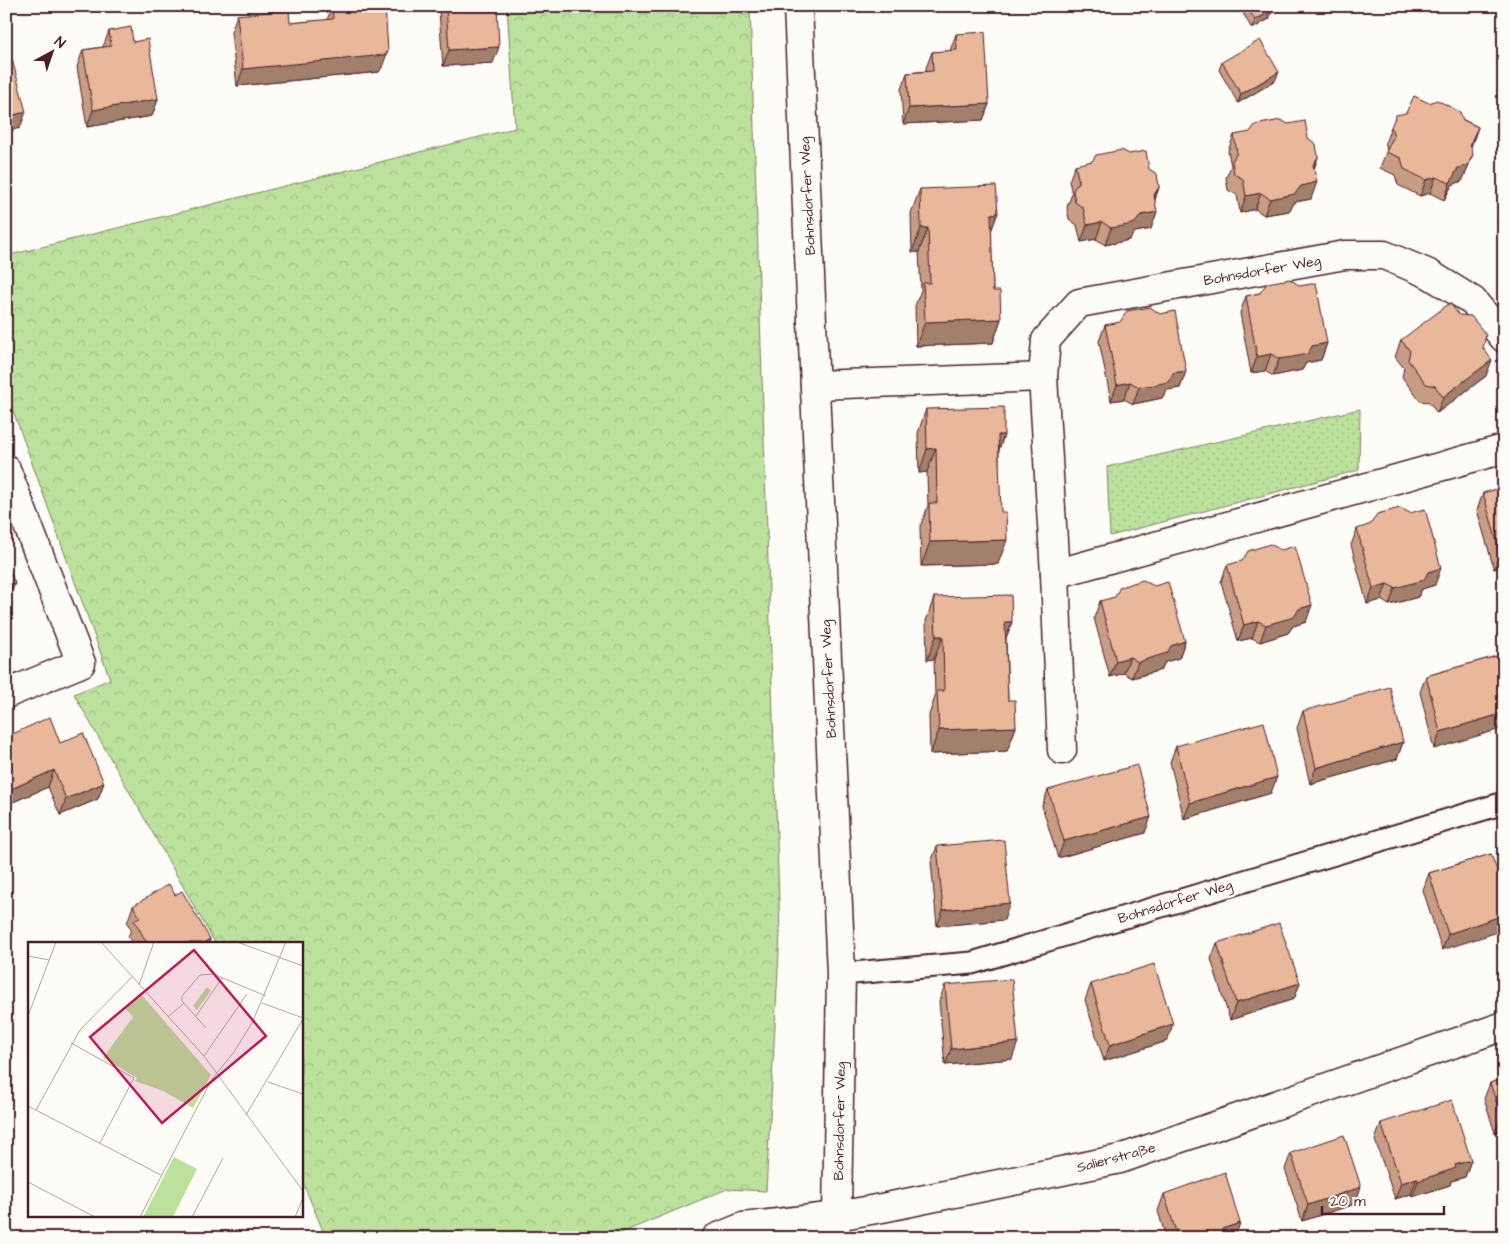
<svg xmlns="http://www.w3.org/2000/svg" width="1510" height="1244" font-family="'Architects Daughter',sans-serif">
  <defs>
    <pattern id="grass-dots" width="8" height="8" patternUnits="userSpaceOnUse" patternTransform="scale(1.25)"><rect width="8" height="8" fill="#bbe19c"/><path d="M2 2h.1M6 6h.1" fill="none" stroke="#a2c187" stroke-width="1.8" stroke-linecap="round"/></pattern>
    <pattern id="forest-crowns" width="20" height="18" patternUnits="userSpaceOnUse" patternTransform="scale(1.25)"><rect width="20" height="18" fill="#bbe19c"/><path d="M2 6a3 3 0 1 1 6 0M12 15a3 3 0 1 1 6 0" fill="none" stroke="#a2c187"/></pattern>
  </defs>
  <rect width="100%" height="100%" fill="#fdfcf7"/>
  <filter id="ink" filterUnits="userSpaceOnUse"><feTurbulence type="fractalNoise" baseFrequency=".02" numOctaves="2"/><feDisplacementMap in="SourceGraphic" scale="10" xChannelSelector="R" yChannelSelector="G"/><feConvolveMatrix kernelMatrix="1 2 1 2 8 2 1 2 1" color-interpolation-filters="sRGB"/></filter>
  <g filter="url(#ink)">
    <polygon fill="url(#grass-dots)" stroke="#828064" points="1360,409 1359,470 1110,536 1107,467"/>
    <polygon fill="url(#forest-crowns)" stroke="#828064" points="507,6 750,6 780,933 766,1191 727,1189 609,1238 326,1238 301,1178 301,943 215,943 74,694 110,679 6,391 6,256 515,128"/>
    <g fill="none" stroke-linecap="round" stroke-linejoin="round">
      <g stroke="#4a1f2b" stroke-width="25">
        <polyline id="service" points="841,974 972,963 1504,803"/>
      </g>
      <g stroke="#4a1f2b" stroke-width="31">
        <g id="minor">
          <polyline points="798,6 841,974 837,1216 834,1238"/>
          <polyline points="815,385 1043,377"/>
          <polyline points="6,469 81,663 6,694"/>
          <polyline points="1055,574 1504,449"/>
          <polyline points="1062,750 1055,574 1043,377 1046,340 1079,303 1345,255 1384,255 1429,274 1473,301 1504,338"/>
          <polyline points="716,1238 743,1227 837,1216 882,1208 1120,1159 1504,1026"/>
        </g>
      </g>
      <use href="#service" stroke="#fdfcf7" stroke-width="21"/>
      <use href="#minor" stroke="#fdfcf7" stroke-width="28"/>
    </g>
    <g fill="#c89d84" stroke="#4a1f2b">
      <polygon points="332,6 382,67 379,72 237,86 231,32 237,15 290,23 327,20"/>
      <polygon points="441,6 497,6 493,63 443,66 439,11"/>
      <polygon points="1239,6 1270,6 1272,11 1269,19 1252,29"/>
      <polygon points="109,31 133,42 158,99 152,116 87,127 77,67 83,50 103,47"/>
      <polygon points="956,34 989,104 983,120 903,124 901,89 907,73 926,71 926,68 932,52 950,51"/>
      <polygon points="1222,62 1275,81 1238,103 1219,70"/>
      <polygon points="1429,103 1478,127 1471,147 1467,170 1462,181 1452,185 1444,200 1430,193 1420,196 1398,185 1395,175 1380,168 1387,150 1385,143 1391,127 1406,113"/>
      <polygon points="1234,135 1308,138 1318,157 1314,169 1311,199 1295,202 1289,211 1264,215 1255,209 1240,213 1237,195 1228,190 1226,178 1231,166 1228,151"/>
      <polygon points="1075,165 1149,169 1159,187 1155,200 1151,229 1135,232 1129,240 1105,245 1096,239 1081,242 1077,225 1069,219 1067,207 1072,194 1069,181"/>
      <polygon points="920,189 991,231 993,291 1001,319 993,343 916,346 915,306 921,290 919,252 912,252 911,213"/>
      <polygon points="1504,207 1504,230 1497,223"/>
      <polygon points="1260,293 1327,343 1321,360 1306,363 1302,370 1273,376 1265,371 1251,373 1240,313 1246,296"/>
      <polygon points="1105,325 1186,371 1180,388 1167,390 1162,398 1148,401 1133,404 1124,399 1111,401 1099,341"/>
      <polygon points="1401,340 1483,348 1486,376 1437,413 1429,402 1420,401 1402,377 1404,368 1395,357"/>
      <polygon points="926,409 1004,435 999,450 998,564 921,566 920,527 928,506 927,472 919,473 918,433"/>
      <polygon points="1504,478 1504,566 1494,569 1477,510 1483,493 1497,489"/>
      <polygon points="1357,529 1435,585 1422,589 1418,597 1389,605 1381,600 1367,604 1351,545"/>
      <polygon points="1227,565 1306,622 1293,626 1288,633 1260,642 1252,638 1238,641 1221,582"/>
      <polygon points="934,597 1012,622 1006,638 1008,700 1016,727 1007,751 930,754 929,715 935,697 934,659 927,660 926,621"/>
      <polygon points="1100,601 1185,641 1179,658 1165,662 1161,670 1132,678 1124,673 1110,677 1094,618"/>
      <polygon points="1504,654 1434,749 1420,692 1426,676"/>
      <polygon points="1303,711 1403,742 1397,759 1310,784 1297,728"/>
      <polygon points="6,737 60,743 98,799 60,815 48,787 6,805"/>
      <polygon points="1176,746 1271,793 1184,819 1170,762"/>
      <polygon points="1048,790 1145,833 1058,858 1042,806"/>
      <polygon points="937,846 1004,920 937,926 931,862"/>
      <polygon points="1491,854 1442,950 1423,890 1429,873"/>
      <polygon points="175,895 210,939 209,943 132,943 128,937 131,929 127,923 133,906"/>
      <polygon points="1217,943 1300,983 1294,999 1230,1020 1211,959"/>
      <polygon points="1091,984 1167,1041 1104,1061 1085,1000"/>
      <polygon points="945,985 1012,1059 945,1065 939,1001"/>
      <polygon points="1504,1078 1504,1129 1495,1133 1484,1099 1490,1083"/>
      <polygon points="29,1119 29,1129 27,1124"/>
      <polygon points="1381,1123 1471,1160 1465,1177 1451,1181 1450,1185 1412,1197 1411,1194 1395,1199 1375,1140"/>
      <polygon points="1291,1153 1355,1204 1302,1221 1285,1169"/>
      <polygon points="1164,1194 1235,1238 1166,1238 1158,1211"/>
    </g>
    <g fill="#a3806c" stroke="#4a1f2b">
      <polygon points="1272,11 1269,19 1252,29 1255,20"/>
      <polygon points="499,47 493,63 443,66 449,50"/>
      <polygon points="388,51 382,67 379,72 237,86 243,69"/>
      <polygon points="1279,72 1275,81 1238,103 1241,94"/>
      <polygon points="158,99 152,116 87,127 93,110"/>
      <polygon points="989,104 983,120 903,124 909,108"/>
      <polygon points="26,112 20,128 6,132 6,117"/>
      <polygon points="1478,127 1472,144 1464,161 1470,144"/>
      <polygon points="1473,154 1467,170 1462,181 1452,185 1444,200 1450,183 1458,168"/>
      <polygon points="1318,157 1312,173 1313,165"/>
      <polygon points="1436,177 1430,193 1420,196 1426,180"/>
      <polygon points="1317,182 1311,199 1295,202 1289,211 1264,215 1270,199 1301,186"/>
      <polygon points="1159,187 1153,204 1154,195"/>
      <polygon points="1261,193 1255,209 1240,213 1246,196"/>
      <polygon points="1157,212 1151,229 1135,232 1129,240 1105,245 1111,228 1141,215"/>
      <polygon points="998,213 989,237 991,214"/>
      <polygon points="1102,222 1096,239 1081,242 1087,225"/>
      <polygon points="921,228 928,228 919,252 912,252"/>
      <polygon points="1001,319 993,343 916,346 925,322"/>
      <polygon points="1327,343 1321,360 1306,363 1302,370 1273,376 1279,359 1312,346"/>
      <polygon points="1271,354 1265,371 1251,373 1257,357"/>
      <polygon points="1492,360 1486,376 1437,413 1443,397"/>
      <polygon points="1186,371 1180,388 1167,390 1162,398 1133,404 1139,387 1173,373"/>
      <polygon points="1130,382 1124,399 1111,401 1117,385"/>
      <polygon points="998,435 1004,435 996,458"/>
      <polygon points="936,448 927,472 919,473 927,449"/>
      <polygon points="1007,540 998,564 921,566 930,542"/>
      <polygon points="1504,551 1504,566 1494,569 1500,552"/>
      <polygon points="1441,568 1435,585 1422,589 1418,597 1389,605 1395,588 1428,572"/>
      <polygon points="15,583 9,599 6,600 6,586"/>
      <polygon points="1387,584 1381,600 1367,604 1373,588"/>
      <polygon points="1312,605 1306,622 1293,626 1288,633 1260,642 1266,625 1299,609"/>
      <polygon points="1258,621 1252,638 1238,641 1244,625"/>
      <polygon points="1005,622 1012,622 1003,646"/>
      <polygon points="936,636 943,636 934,659 927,660"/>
      <polygon points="1185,641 1179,658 1165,662 1161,670 1132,678 1138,662 1171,646"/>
      <polygon points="1130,657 1124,673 1110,677 1116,661"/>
      <polygon points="1504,713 1504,728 1434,749 1440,732"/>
      <polygon points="1016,727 1007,751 930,754 939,730"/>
      <polygon points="1403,742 1397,759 1310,784 1316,768"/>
      <polygon points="54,770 48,787 6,805 6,796 9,790"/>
      <polygon points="1277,777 1271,793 1184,819 1190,803"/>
      <polygon points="104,783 98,799 60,815 66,799"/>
      <polygon points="1151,817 1145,833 1058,858 1064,841"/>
      <polygon points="1010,903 1004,920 937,926 943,910"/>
      <polygon points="1504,915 1504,930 1442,950 1448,934"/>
      <polygon points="210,939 209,943 203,943"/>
      <polygon points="1300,983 1294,999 1230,1020 1236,1003"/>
      <polygon points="1173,1024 1167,1041 1104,1061 1110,1045"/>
      <polygon points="1018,1042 1012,1059 945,1065 951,1049"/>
      <polygon points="1504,1115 1504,1129 1495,1133 1501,1116"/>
      <polygon points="1471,1160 1465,1177 1451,1181 1450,1185 1412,1197 1418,1181 1455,1165"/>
      <polygon points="1417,1178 1411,1194 1395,1199 1401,1183"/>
      <polygon points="1361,1187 1355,1204 1302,1221 1308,1205"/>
      <polygon points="1240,1223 1235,1238 1218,1238 1222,1229"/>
    </g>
    <g fill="#e9b79a" stroke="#4a1f2b">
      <polygon points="332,6 385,6 388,51 385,55 243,69 237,15 289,10 290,23 333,19"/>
      <polygon points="446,6 497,6 499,47 449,50"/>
      <polygon points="1247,6 1270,6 1272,11 1255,20"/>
      <polygon points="131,27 133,42 148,39 158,99 93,110 83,50 111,46 109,31"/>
      <polygon points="985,32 989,104 909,108 907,73 933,71 932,52 957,50 956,34"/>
      <polygon points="1260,40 1279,72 1241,94 1222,62"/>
      <polygon points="12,59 26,112 6,117 6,61"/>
      <polygon points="1414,96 1429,103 1437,100 1460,112 1463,120 1478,127 1470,144 1473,154 1468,165 1458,168 1450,183 1436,177 1426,180 1404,169 1401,158 1386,152 1394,136 1391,127 1396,115 1406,113"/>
      <polygon points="1281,120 1288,124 1305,121 1308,138 1316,144 1318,157 1313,165 1317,182 1301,186 1295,194 1270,199 1261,193 1246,196 1243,179 1234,174 1232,161 1237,153 1234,135 1250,132 1255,125"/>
      <polygon points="1122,150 1129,154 1146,151 1149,169 1157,174 1159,187 1154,195 1157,212 1141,215 1135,223 1123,226 1111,228 1102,222 1087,225 1083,208 1075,202 1073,190 1079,182 1075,165 1092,161 1096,155"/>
      <polygon points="996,186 998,213 991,214 993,291 1000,291 1001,319 925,322 923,283 930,283 928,228 921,228 920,189"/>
      <polygon points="1290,279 1300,286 1316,283 1327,343 1312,346 1308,354 1293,357 1279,359 1271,354 1257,357 1246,296 1260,293 1267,283"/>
      <polygon points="1450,303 1459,315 1471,316 1479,326 1486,335 1483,348 1492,360 1443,397 1435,386 1426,384 1408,360 1410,351 1401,340"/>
      <polygon points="1150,307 1160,314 1175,311 1186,371 1173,373 1168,382 1154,385 1139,387 1130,382 1117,385 1105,325 1120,322 1127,311"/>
      <polygon points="1004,407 1004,435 998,435 1001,512 1006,512 1007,540 930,542 929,503 937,503 936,448 927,449 926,409"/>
      <polygon points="1503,478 1504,551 1500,552 1483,493 1497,489"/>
      <polygon points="1400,508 1410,513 1425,509 1441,568 1428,572 1424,580 1395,588 1387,584 1373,588 1357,529 1371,524 1377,514"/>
      <polygon points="1270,544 1281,550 1295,546 1312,605 1299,609 1294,617 1266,625 1258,621 1244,625 1227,565 1242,561 1248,551"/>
      <polygon points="6,564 15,583 6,586"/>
      <polygon points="1143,580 1154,586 1168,582 1185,641 1171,646 1167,653 1138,662 1130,657 1116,661 1100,601 1115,597 1120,587"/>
      <polygon points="1011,595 1012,622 1005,622 1008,700 1015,700 1016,727 939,730 937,691 944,691 943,636 936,636 934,597"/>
      <polygon points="1504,654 1504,713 1440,732 1426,676"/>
      <polygon points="1390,687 1403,742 1316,768 1303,711"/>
      <polygon points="50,717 60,743 83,733 104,783 66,799 54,770 9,790 6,784 6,737"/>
      <polygon points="1264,722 1277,777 1190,803 1176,746"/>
      <polygon points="1137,765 1151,817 1064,841 1048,790"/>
      <polygon points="1004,840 1010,903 943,910 937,846"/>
      <polygon points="1491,854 1504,890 1504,915 1448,934 1429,873"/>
      <polygon points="169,884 175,895 182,891 210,939 203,943 147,943 134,920 140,917 133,906"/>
      <polygon points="1279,923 1300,983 1236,1003 1217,943"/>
      <polygon points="1154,964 1173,1024 1110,1045 1091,984"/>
      <polygon points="1012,979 1018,1042 951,1049 945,985"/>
      <polygon points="1504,1078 1504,1115 1501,1116 1490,1083"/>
      <polygon points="1452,1100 1471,1160 1455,1165 1456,1168 1418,1181 1417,1178 1401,1183 1381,1123"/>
      <polygon points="1344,1135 1361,1187 1308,1205 1291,1153"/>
      <polygon points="1225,1172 1240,1223 1222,1229 1224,1235 1218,1238 1202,1238 1202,1237 1199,1238 1178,1238 1164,1194"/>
    </g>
  </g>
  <g text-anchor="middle" stroke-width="4.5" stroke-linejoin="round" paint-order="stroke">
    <g font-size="14" fill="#4a1f2b" stroke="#fdfcf7">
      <text transform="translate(807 196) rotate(-93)" y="5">Bohnsdorfer Weg</text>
      <text transform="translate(1262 270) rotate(-10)" y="5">Bohnsdorfer Weg</text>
      <text transform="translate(828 679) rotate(-93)" y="5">Bohnsdorfer Weg</text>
      <text transform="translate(1175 901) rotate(-17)" y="5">Bohnsdorfer Weg</text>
      <text transform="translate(839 1121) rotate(-89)" y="5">Bohnsdorfer Weg</text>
      <text transform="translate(1116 1157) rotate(-15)" y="5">Salierstraße</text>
    </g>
  </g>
  <g transform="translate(28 942)">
    <rect width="275" height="275" fill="#fdfcf7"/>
    <path d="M179,45l4,4 -14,19 -4,-4z" fill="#bbe19c"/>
    <path d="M112,51l71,82 -18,33 -30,-17 -28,-10 2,-3 -34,-20 30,-41 -8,-9zM146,215l23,12 -24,48h-30z" fill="#bbe19c"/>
    <path fill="none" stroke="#b5a4a5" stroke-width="1" d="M73,0l103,114 99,135M209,0l66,24M0,14l21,4M111,43l15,-43M234,61l41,15M0,74l28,-74M168,74l26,-38M140,75l16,-14M178,86l-24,-27v-5l18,-21 13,-1 53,22M43,101l63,35 -34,65M176,114l43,-62M240,140l35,12M0,164l133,69M8,168l44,-80 52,-53M218,173l57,-96M0,240l67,35M112,275l72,-138 22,-27 18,-29 34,-81M164,275l31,-59M267,275l8,-19"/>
    <path fill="#c2185b" fill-opacity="0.15" stroke="#c2185b" stroke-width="2.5" d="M166,8l72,86 -104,87 -72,-86z"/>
    <rect width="275" height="275" fill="none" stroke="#4a1f2b" stroke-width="2.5"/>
  </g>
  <rect width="1510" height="1244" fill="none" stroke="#fdfcf7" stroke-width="25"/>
  <rect x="12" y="12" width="1485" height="1219" fill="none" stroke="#4a1f2b" stroke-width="2" filter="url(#ink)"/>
  <g transform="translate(52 52) rotate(40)" stroke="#fdfcf7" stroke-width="4" paint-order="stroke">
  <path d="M0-4L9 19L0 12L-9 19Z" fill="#4a1f2b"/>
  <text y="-8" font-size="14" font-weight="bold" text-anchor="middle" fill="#4a1f2b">N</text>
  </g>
  <path d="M1322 1206v8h122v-8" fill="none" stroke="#4a1f2b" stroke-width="2.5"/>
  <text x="1330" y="1206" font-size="15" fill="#4a1f2b" stroke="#fdfcf7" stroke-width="4" paint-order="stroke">20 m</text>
</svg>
